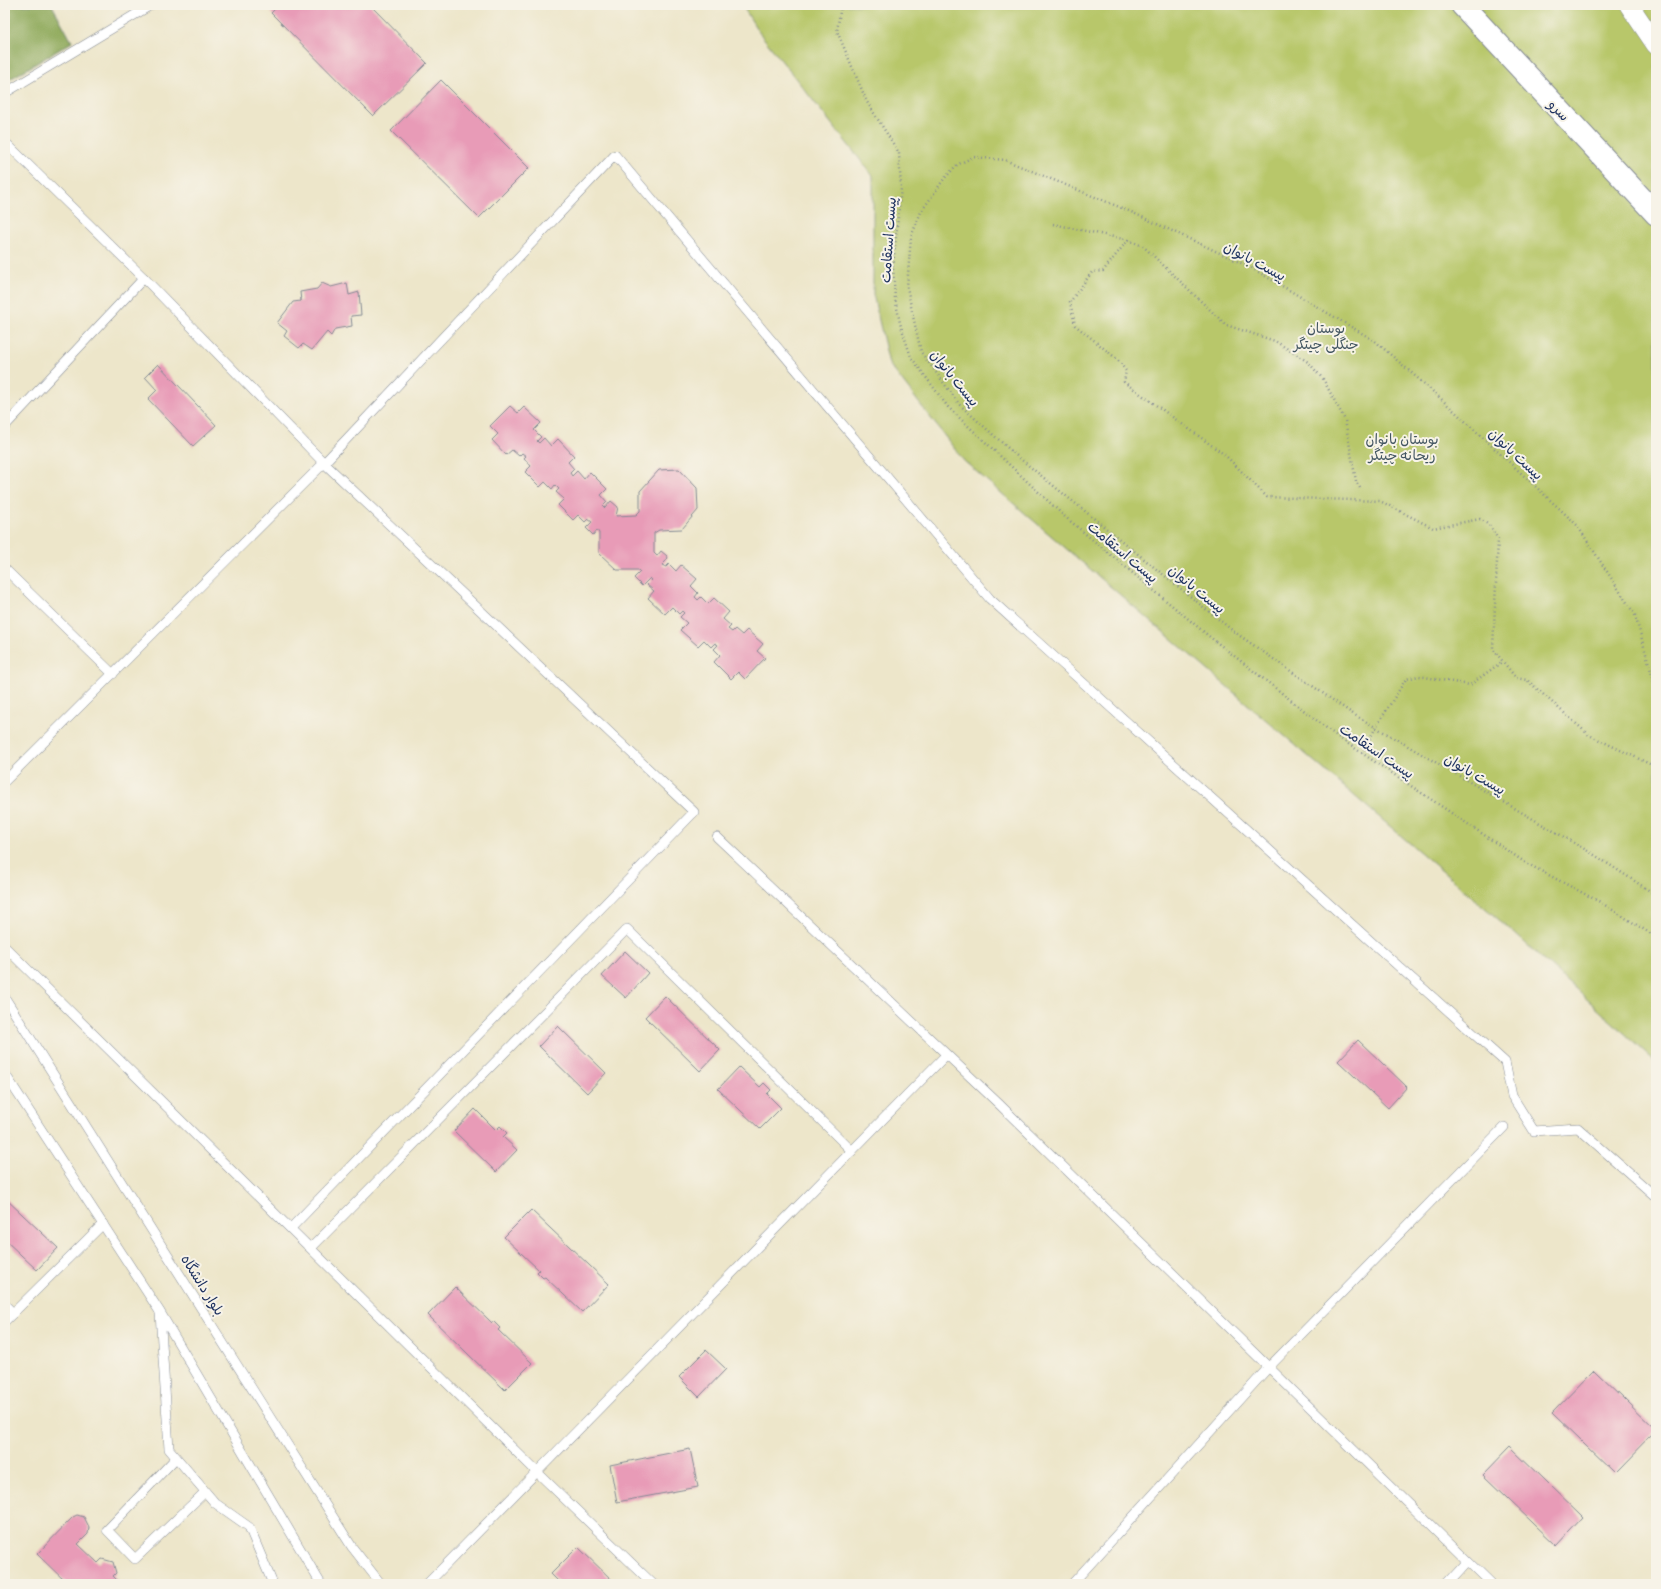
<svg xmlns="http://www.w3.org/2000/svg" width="1661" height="1589" font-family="Dekko,'Playpen Sans Arabic',sans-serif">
  <rect width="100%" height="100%" fill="#f7f3e8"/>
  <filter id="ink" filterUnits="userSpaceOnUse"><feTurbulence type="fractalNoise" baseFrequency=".025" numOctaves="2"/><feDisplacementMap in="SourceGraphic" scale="8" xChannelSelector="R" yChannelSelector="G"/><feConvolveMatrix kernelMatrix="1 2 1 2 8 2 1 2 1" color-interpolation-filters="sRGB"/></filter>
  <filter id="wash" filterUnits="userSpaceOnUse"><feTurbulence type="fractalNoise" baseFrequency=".012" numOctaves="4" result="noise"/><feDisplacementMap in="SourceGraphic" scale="16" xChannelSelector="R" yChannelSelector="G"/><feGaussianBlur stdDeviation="0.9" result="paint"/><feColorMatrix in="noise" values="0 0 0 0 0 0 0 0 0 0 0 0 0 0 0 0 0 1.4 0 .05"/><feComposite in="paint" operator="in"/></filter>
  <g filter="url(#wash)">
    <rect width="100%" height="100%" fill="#ede6ca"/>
    <polygon fill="#b8c76a" stroke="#6a7b64" points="742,5 1656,5 1656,1062 1512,931 964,461 889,364 873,294 873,176 758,31"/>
    <polygon fill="#92ac5e" stroke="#566e5e" points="5,5 52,5 72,42 5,82"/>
    <g id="blocks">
      <g fill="#e89bb7">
        <polygon points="279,5 370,5 427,63 373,116 271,13"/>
        <polygon points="441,80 529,168 479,218 391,131"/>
        <polygon points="322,283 331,287 347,283 349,295 359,292 361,315 351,316 352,326 335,329 331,336 327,332 312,350 303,344 299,348 284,336 287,331 277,323 293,302 301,301 300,292 317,289"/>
        <polygon points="158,364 216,425 193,446 148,399 157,390 145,377"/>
        <polygon points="510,406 518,413 524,407 541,423 534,430 541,437 537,441 539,443 544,438 551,446 558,439 574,456 568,462 574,469 570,473 572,476 577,471 584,479 590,472 607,489 601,495 607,502 603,506 605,508 611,501 618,507 616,516 636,515 640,511 640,491 659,470 679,469 697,488 698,510 682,529 659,530 654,533 654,553 657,556 661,551 667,556 666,561 662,565 666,567 669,564 676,571 681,565 697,579 691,586 698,593 695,597 698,600 701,597 708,604 714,598 729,612 723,619 731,626 728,629 732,632 735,629 742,635 747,630 763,644 757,651 765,658 745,679 738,672 731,679 714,662 720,655 714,649 718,645 715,643 711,647 704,640 698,646 680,630 687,623 680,617 684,613 682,611 679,614 672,607 665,614 648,598 654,591 647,585 652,580 650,578 642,586 634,578 640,572 638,570 617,570 599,553 599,533 597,530 593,535 586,528 592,522 588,519 585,522 578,515 573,520 558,505 564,499 556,492 559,489 555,485 552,489 545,482 540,487 525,472 531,466 524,458 526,456 522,453 519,456 512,450 506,455 492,440 498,434 490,426"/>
        <polygon points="625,951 648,973 626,998 602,976"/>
        <polygon points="665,996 720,1050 700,1071 645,1017"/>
        <polygon points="558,1026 606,1073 587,1093 539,1046"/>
        <polygon points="1358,1040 1407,1087 1388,1108 1338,1061"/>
        <polygon points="739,1067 760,1087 764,1083 771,1090 767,1094 781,1108 760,1129 718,1089"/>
        <polygon points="475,1109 496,1130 500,1126 507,1133 503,1137 517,1150 496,1172 454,1131"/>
        <polygon points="5,1198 58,1248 37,1270 5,1240"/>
        <polygon points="531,1210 609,1284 582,1312 545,1277 543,1278 537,1272 539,1270 504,1237"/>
        <polygon points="455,1287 492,1323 493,1321 500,1328 498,1330 532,1363 505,1390 428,1315"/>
        <polygon points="706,1350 726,1369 699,1397 679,1377"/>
        <polygon points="1594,1370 1656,1430 1614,1473 1552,1413"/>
        <polygon points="1510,1447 1583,1518 1557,1546 1483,1475"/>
        <polygon points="690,1449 698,1487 617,1502 610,1465"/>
        <polygon points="77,1515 84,1517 89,1527 88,1534 78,1544 98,1563 102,1559 113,1562 116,1573 113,1576 121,1584 68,1584 37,1554 73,1517"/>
        <polygon points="578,1547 614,1582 616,1581 620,1584 561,1584 551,1574"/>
      </g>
    </g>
  </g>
  <g filter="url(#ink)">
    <use href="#blocks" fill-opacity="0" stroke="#848a94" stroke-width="1"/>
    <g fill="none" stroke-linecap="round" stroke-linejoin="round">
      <g stroke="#848a94" stroke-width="10">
        <g id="lane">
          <polyline points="5,93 151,5"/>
          <polyline points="5,142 144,278"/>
          <polyline points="5,426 144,278 324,463 694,812 291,1228"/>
          <polyline points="5,569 113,674"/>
          <polyline points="5,781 324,463 615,155 990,599 1505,1062 1512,1096 1534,1131 1578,1128 1656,1197"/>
          <polyline points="717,837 999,1104 1491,1584"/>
          <polyline points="5,947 538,1473 653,1584"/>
          <polyline points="5,998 352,1547 381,1584"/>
          <polyline points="5,1074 160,1312 321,1584"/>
          <polyline points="311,1248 627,929 852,1151"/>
          <polyline points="5,1305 13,1313"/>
          <polyline points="160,1313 169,1449 215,1503 249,1527 273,1584"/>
          <polyline points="5,1321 103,1224"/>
          <polyline points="176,1458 107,1530 135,1559 205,1492"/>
          <polyline points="427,1584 946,1055"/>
          <polyline points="1072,1584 1268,1368 1504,1127"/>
          <polyline points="1446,1584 1467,1561"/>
        </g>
      </g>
      <g stroke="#848a94" stroke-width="20">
        <polyline id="street" points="1629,5 1656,45"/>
      </g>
      <g stroke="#848a94" stroke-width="24">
        <polyline id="secondary" points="1462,5 1656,214"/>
      </g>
      <g stroke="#848a94" stroke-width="2.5" stroke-dasharray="1 3" stroke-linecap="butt">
        <polyline points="841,5 837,31 867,102 899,153 901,188 893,266 895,298 900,323 911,357 948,407 1064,516 1210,637 1338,737 1526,863 1600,902 1656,937"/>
        <polyline points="1053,224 1128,240"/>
        <polyline points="1360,488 1356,481 1345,420 1323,379 1308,362 1275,341 1226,325 1143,246 1128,240 1103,271 1092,272 1070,302 1075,325 1117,359 1126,371 1124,382 1225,455 1267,497 1380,501 1433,528 1480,519 1489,525 1498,539 1493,649 1516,678 1527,680 1589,735 1656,767"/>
        <polyline points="1656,689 1635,615 1577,525 1438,396 1375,341 1250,267 1129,211 1005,160 973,157 957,165 944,179 921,212 911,237 907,287 913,316 921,352 960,405 1018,457 1233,631 1353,714 1593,854 1656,895"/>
        <polyline points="1362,753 1376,727 1406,679 1419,676 1470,685 1503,661"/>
      </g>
      <use href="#lane" stroke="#fff" stroke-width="9"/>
      <use href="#street" stroke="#fff" stroke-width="19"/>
      <use href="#secondary" stroke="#fff" stroke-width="22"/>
    </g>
  </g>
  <g text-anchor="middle" stroke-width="4" stroke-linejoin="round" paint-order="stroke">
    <g font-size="14" fill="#1b2f5e" stroke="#f7f3e8">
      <text transform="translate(1559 110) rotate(47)" y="5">سرو</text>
      <text transform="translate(888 240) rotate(-86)" y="5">پیست استقامت</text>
      <text transform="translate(1255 261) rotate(28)" y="5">پیست بانوان</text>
      <text transform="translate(955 378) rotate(51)" y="5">پیست بانوان</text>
      <text transform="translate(1516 454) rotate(43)" y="5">پیست بانوان</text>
      <text transform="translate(1123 552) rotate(40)" y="5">پیست استقامت</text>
      <text transform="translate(1197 589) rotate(39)" y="5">پیست بانوان</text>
      <text transform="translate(1377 751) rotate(34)" y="5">پیست استقامت</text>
      <text transform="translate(1475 774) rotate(30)" y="5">پیست بانوان</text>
      <text transform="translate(203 1285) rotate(58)" y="5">بلوار دانشگاه</text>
    </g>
    <g font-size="14" fill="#425561" stroke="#f7f3e8">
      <text x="1326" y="333">بوستان<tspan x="1326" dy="16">جنگلی چیتگر</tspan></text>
      <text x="1402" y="444">بوستان بانوان<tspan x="1402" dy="16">ریحانه چیتگر</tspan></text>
    </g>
  </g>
  <rect width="1661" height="1589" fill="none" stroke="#f7f3e8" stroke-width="20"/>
</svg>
